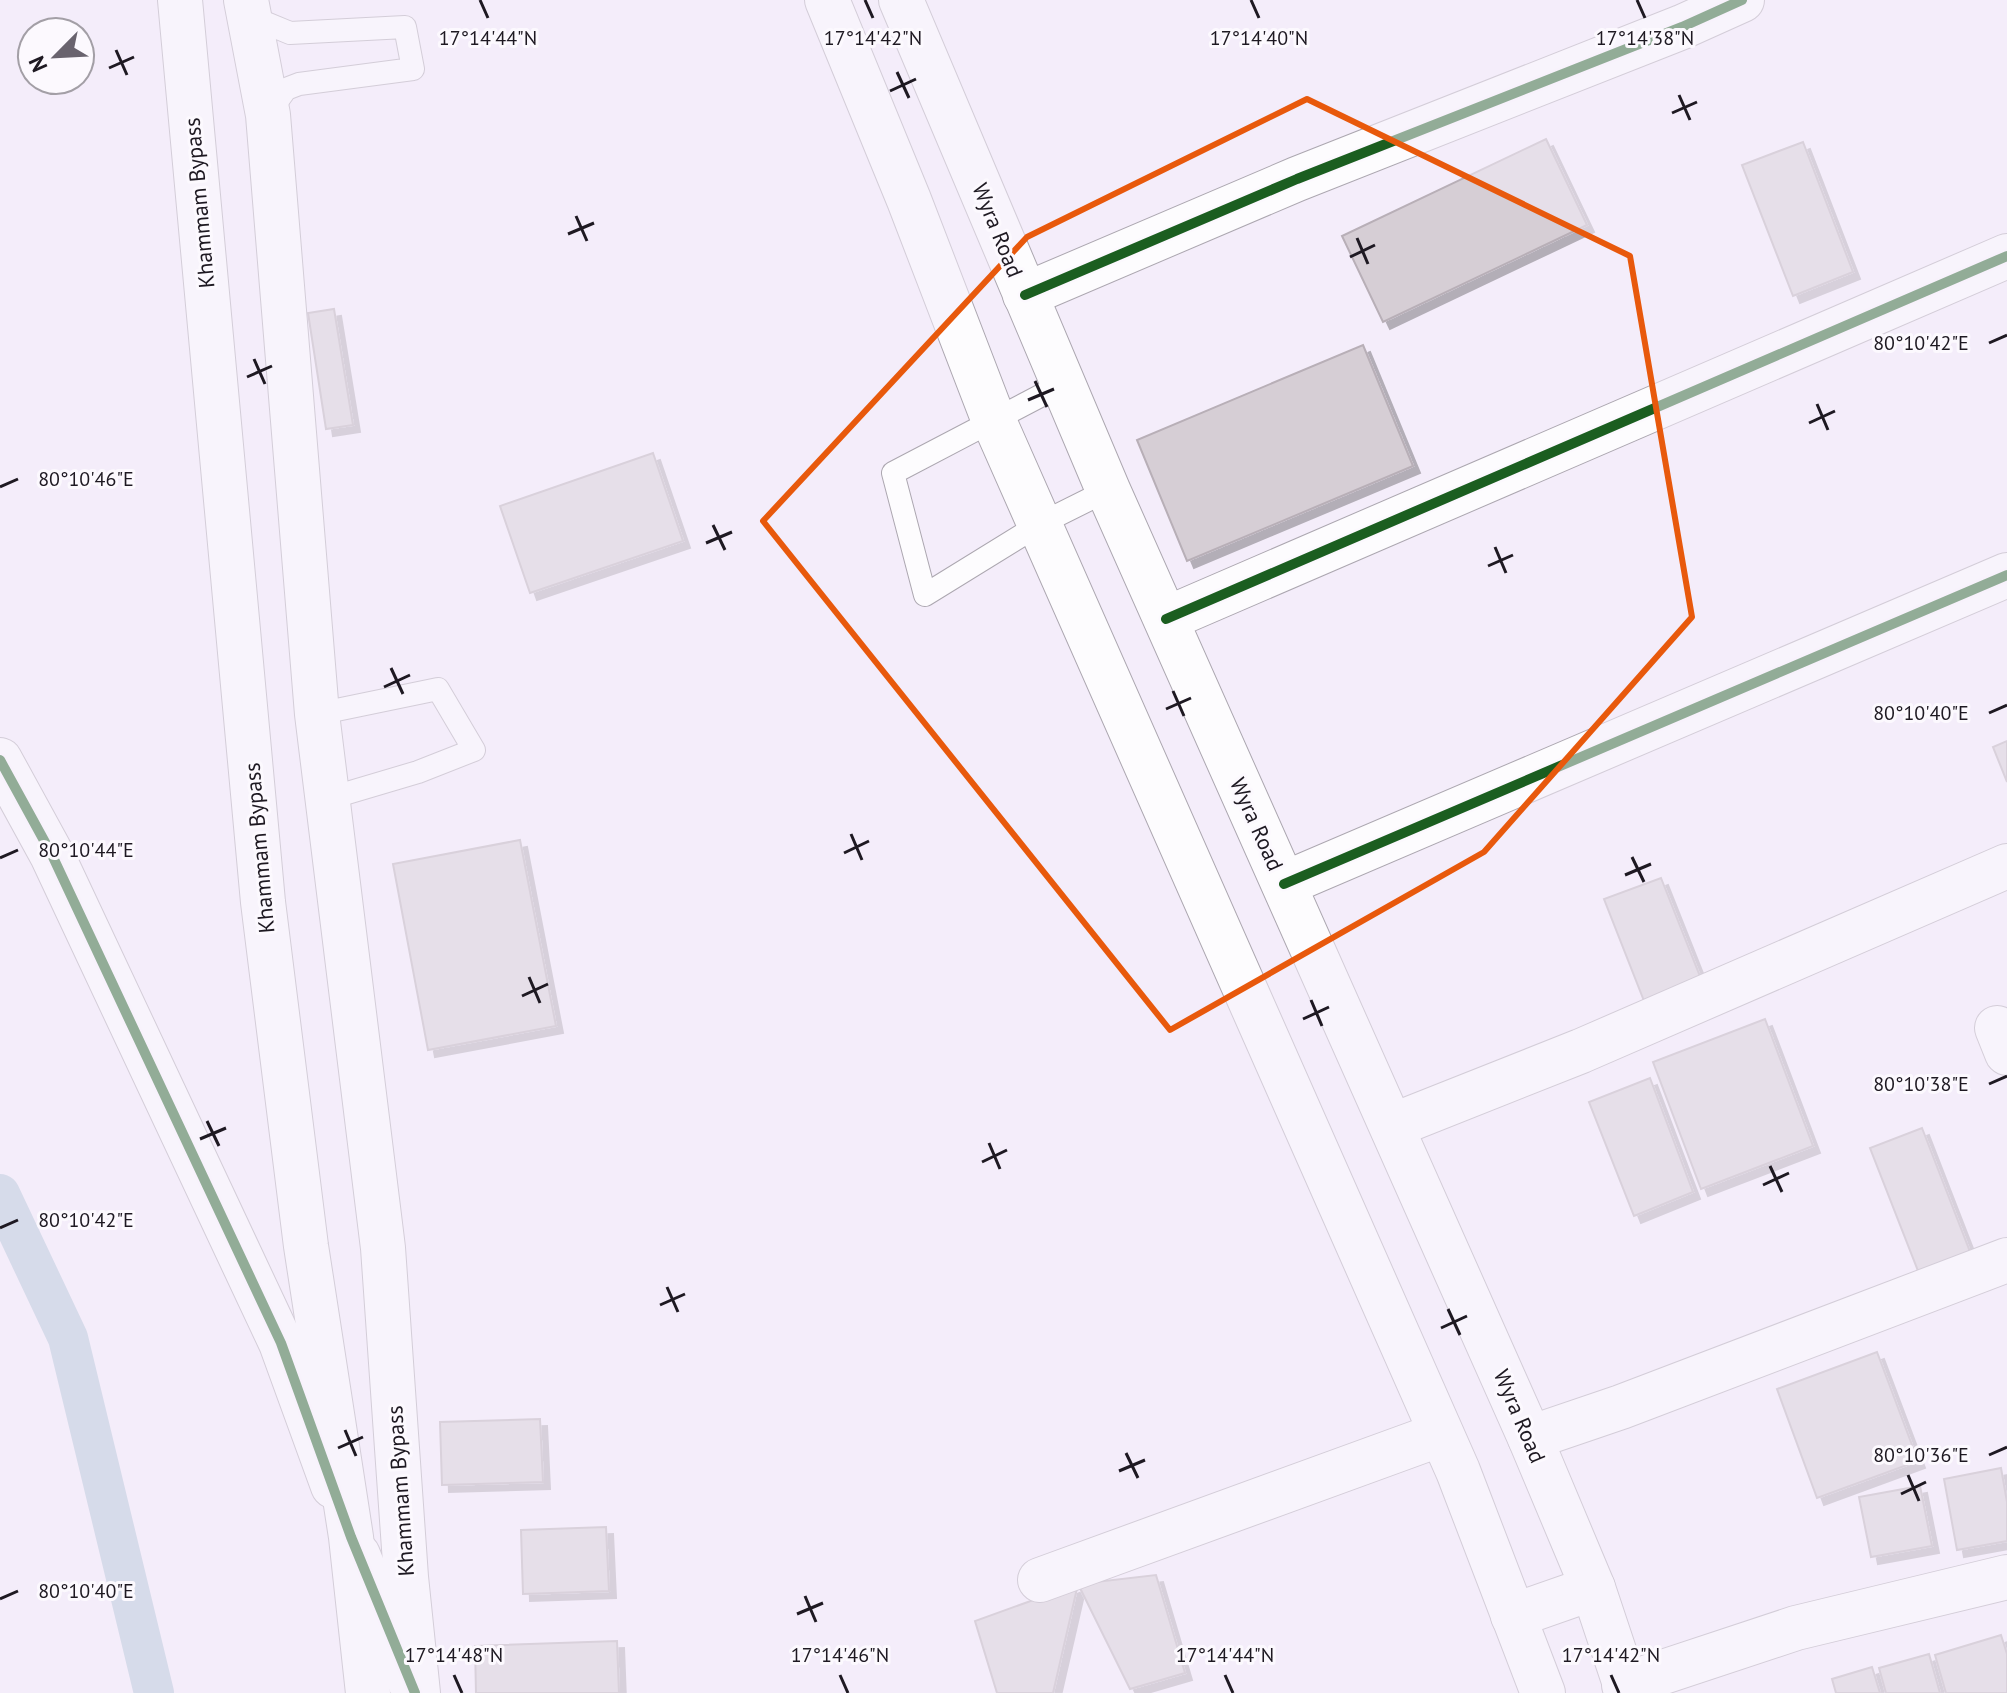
<svg xmlns="http://www.w3.org/2000/svg" width="2007" height="1693" font-family="'PT Sans',sans-serif">
  <defs>
    <filter id="shadow"><feDropShadow dx="7" dy="7" stdDeviation="0" flood-color="#0004"/></filter>
  </defs>
  <rect width="100%" height="100%" fill="#f4edfa"/>
  <g fill="none" stroke-linecap="round" stroke-linejoin="round">
    <polyline stroke="#b2c5d7" stroke-width="40" points="0,1194 68,1338 154,1693"/>
  </g>
  <g fill="#d6ced5" stroke="#b8afb7" stroke-width="2" filter="url(#shadow)">
    <polygon points="1546,139 1587,225 1383,322 1342,236"/>
    <polygon points="1803,142 1853,272 1793,296 1742,165"/>
    <polygon points="334,309 353,425 326,429 308,313"/>
    <polygon points="1363,345 1413,466 1187,561 1137,440"/>
    <polygon points="653,453 683,541 530,593 500,506"/>
    <polygon points="2007,741 2007,782 1993,747"/>
    <polygon points="520,840 556,1026 428,1050 393,864"/>
    <polygon points="1661,878 1703,984 1646,1006 1604,899"/>
    <polygon points="1765,1019 1813,1146 1701,1189 1653,1062"/>
    <polygon points="1650,1078 1693,1192 1634,1216 1589,1102"/>
    <polygon points="1922,1128 1972,1257 1920,1276 1870,1148"/>
    <polygon points="1877,1352 1918,1461 1817,1498 1777,1389"/>
    <polygon points="540,1419 543,1482 442,1485 440,1422"/>
    <polygon points="2001,1468 2007,1502 2007,1541 1957,1550 1944,1479"/>
    <polygon points="1920,1486 1932,1546 1871,1557 1859,1497"/>
    <polygon points="606,1527 609,1591 523,1594 521,1530"/>
    <polygon points="1156,1575 1185,1673 1130,1689 1078,1584"/>
    <polygon points="1078,1584 1053,1693 997,1693 975,1621"/>
    <polygon points="2001,1635 2007,1654 2007,1693 1946,1693 1935,1655"/>
    <polygon points="617,1641 619,1693 476,1693 475,1646"/>
    <polygon points="1929,1654 1940,1693 1886,1693 1879,1668"/>
    <polygon points="1872,1667 1880,1693 1836,1693 1832,1679"/>
  </g>
  <g fill="none" stroke-linecap="round" stroke-linejoin="round">
    <g stroke="#aca7b0" stroke-width="24">
      <g id="service">
        <polyline points="249,16 290,33 405,27 413,69 299,84 286,89 270,111"/>
        <polyline points="1063,384 893,473 925,595 1040,524 1108,490"/>
        <polyline points="317,714 438,689 474,750 418,772 327,799"/>
      </g>
    </g>
    <g stroke="#aca7b0" stroke-width="46">
      <g id="minor">
        <polyline points="1025,295 1297,179 1682,27 1742,0"/>
        <polyline points="1166,619 2007,256"/>
        <polyline points="0,760 52,855 281,1343 333,1486"/>
        <polyline points="1284,884 2007,575"/>
        <polyline points="1997,1028 2007,1053"/>
        <polyline points="1392,1126 1581,1051 2007,866"/>
        <polyline points="1530,1438 1621,1407 2007,1260"/>
        <polyline points="358,1555 412,1687"/>
        <polyline points="1040,1580 1441,1434"/>
        <polyline points="1624,1685 1796,1628 2007,1577"/>
      </g>
    </g>
    <g stroke="#aca7b0" stroke-width="46">
      <g id="primary">
        <polyline points="827,0 909,200 994,421 1458,1471 1543,1693"/>
        <polyline points="901,0 1108,490 1530,1438 1593,1588 1628,1693"/>
        <polyline points="1513,1616 1593,1588"/>
      </g>
    </g>
    <g stroke="#aca7b0" stroke-width="46">
      <g id="trunk">
        <polyline points="180,0 263,902 306,1246 351,1537 368,1693"/>
        <polyline points="246,0 268,115 317,714 383,1248 406,1577 418,1693"/>
      </g>
    </g>
    <use href="#service" stroke="#fdfcfe" stroke-width="22"/>
    <use href="#minor" stroke="#fdfcfe" stroke-width="44"/>
    <use href="#primary" stroke="#fdfcfe" stroke-width="44"/>
    <use href="#trunk" stroke="#fdfcfe" stroke-width="44"/>
    <g stroke="#fcf9fe" stroke-width="15">
      <g id="cycleway">
        <polyline points="1025,295 1297,179 1682,27 1742,0"/>
        <polyline points="1166,619 2007,256"/>
        <polyline points="0,760 52,855 281,1343 351,1537 415,1693"/>
        <polyline points="1284,884 2007,575"/>
      </g>
    </g>
    <use href="#cycleway" stroke="#1b5e20" stroke-width="10"/>
  </g>
  <path d="M0 0H2007V1693H0ZM1307,99l323,157 62,361 -208,235 -314,178 -407,-509 264,-284z" fill="#f4edfa" fill-opacity=".55" fill-rule="evenodd"/>
  <path fill="none" stroke="#e8590c" stroke-width="6" stroke-linejoin="round" d="M1307,99l323,157 62,361 -208,235 -314,178 -407,-509 264,-284z"/>
  <path fill="none" stroke="#1e1922" stroke-width="3" d="M480,0l8,18M865,0l8,18M1251,0l8,18M1637,0l8,18M116,50l11,25M109,68l25,-11M897,72l12,26M890,91l26,-12M1679,95l11,25M1672,113l25,-11M576,216l11,25M568,234l26,-11M1357,238l11,26M1350,257l25,-12M1989,343l18,-8M254,359l11,25M247,377l25,-11M1035,381l12,26M1028,400l26,-11M1817,404l11,26M1809,423l26,-12M0,487l18,-8M713,525l12,25M706,543l26,-11M1495,547l11,26M1488,566l25,-11M391,668l12,26M384,687l26,-12M1173,691l11,25M1166,709l25,-11M1989,713l18,-8M851,834l11,26M844,853l25,-12M1632,857l12,25M0,858l18,-8M1625,875l26,-11M529,977l11,26M522,996l26,-12M1311,1000l11,26M1303,1019l26,-12M1989,1084l18,-8M207,1121l12,25M200,1139l26,-11M989,1143l11,26M982,1162l25,-12M1770,1166l12,26M1763,1185l26,-12M0,1228l18,-8M667,1287l11,25M660,1305l25,-11M1448,1309l12,26M1441,1328l26,-12M345,1430l11,26M338,1448l25,-11M1126,1453l12,25M1989,1455l18,-8M1119,1471l26,-11M1908,1475l11,26M1901,1494l25,-12M805,1596l11,26M0,1599l18,-8M797,1614l26,-11M454,1675l8,18M840,1675l8,18M1225,1675l8,18M1611,1675l8,18"/>
  <g text-anchor="middle" stroke-width="6" stroke-linejoin="round" paint-order="stroke">
    <g font-size="22" fill="#1e1922" stroke="#fcf9fe">
      <text transform="translate(199 203) rotate(-95)" y="8">Khammam Bypass</text>
      <text transform="translate(998 230) rotate(68)" y="8">Wyra Road</text>
      <text transform="translate(1257 824) rotate(66)" y="8">Wyra Road</text>
      <text transform="translate(259 848) rotate(-95)" y="8">Khammam Bypass</text>
      <text transform="translate(1520 1416) rotate(67)" y="8">Wyra Road</text>
      <text transform="translate(400 1491) rotate(-94)" y="8">Khammam Bypass</text>
    </g>
  </g>
  <g font-size="20" text-anchor="middle" fill="#1e1922" stroke="#fcf9fe" stroke-width="6" stroke-linejoin="round" paint-order="stroke">
    <text x="488" y="45">17°14'44"N</text>
    <text x="873" y="45">17°14'42"N</text>
    <text x="1259" y="45">17°14'40"N</text>
    <text x="1645" y="45">17°14'38"N</text>
    <text x="1921" y="350">80°10'42"E</text>
    <text x="86" y="486">80°10'46"E</text>
    <text x="1921" y="720">80°10'40"E</text>
    <text x="86" y="857">80°10'44"E</text>
    <text x="1921" y="1091">80°10'38"E</text>
    <text x="86" y="1227">80°10'42"E</text>
    <text x="1921" y="1462">80°10'36"E</text>
    <text x="86" y="1598">80°10'40"E</text>
    <text x="454" y="1662">17°14'48"N</text>
    <text x="840" y="1662">17°14'46"N</text>
    <text x="1225" y="1662">17°14'44"N</text>
    <text x="1611" y="1662">17°14'42"N</text>
  </g>
  <g transform="translate(56 56) rotate(246)"><circle r="38" fill="#fcf9fe" stroke="#a39fa6" stroke-width="2"/>
  <path d="M0-6L14 30L0 20L-14 30Z" fill="#69636e"/>
  <text y="-12" font-size="22" font-weight="bold" text-anchor="middle" fill="#1e1922">N</text>
  </g>
</svg>
